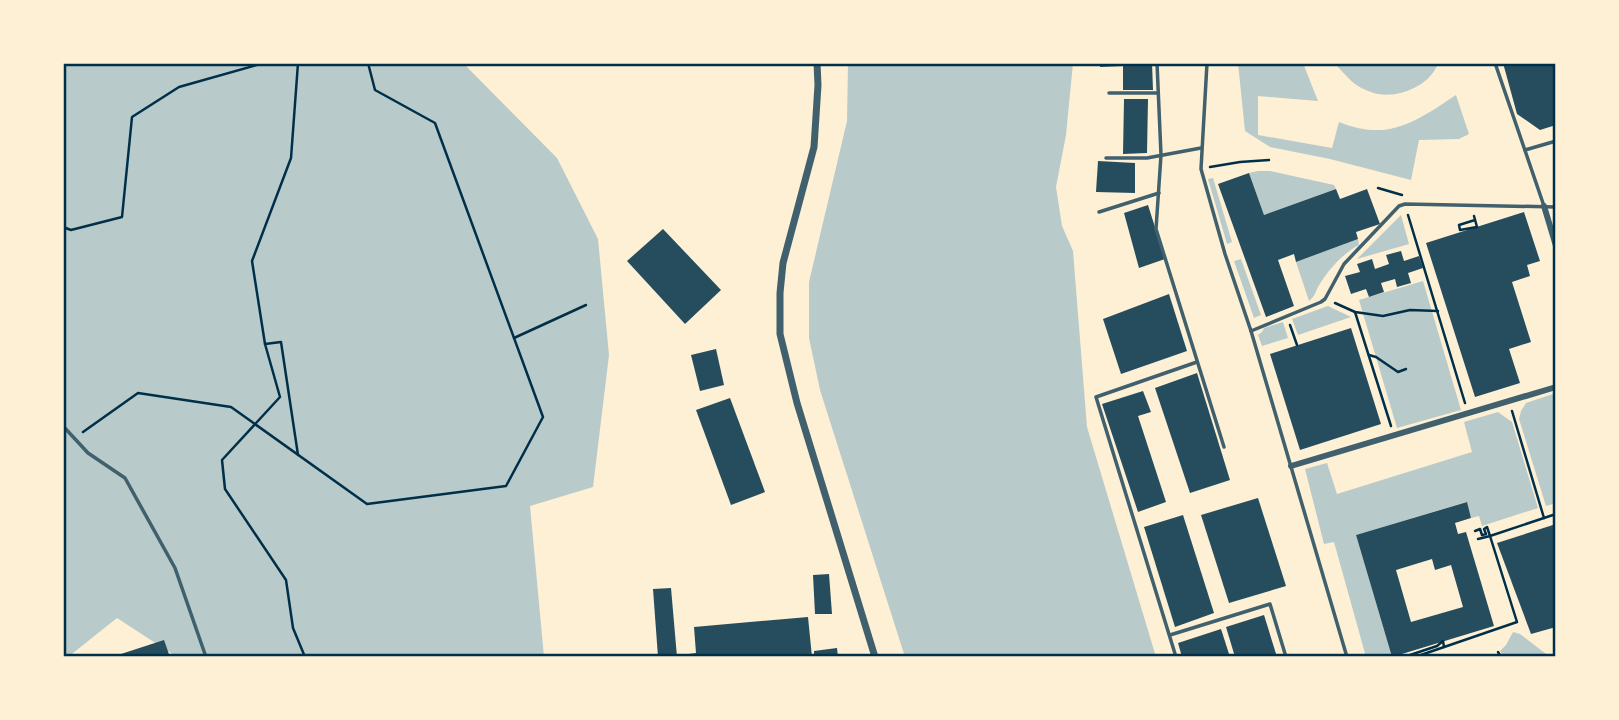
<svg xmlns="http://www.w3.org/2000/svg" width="1619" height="720" font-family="'Golos Text',sans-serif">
  <rect width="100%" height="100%" fill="#fdf0d5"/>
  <g fill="#b9caca">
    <polygon points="63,63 463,63 557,158 598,239 609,355 593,487 530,506 544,657 177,657 117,618 68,657 63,657"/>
    <polygon points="848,63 1073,63 1066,135 1056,187 1062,226 1073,251 1087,427 1156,657 905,657 820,390 809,338 809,282 847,121"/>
    <path d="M1238,63h65l15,38 -60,-5v39l74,13 7,-26c50,20 76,0 117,-27l13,39 -10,5 -40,1 -8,40 -81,-21 -60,-12 -25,-16z"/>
    <path d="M1336,63h102c-7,22 -38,35 -60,31 -6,-1 -15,-5 -20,-8 -8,-5 -14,-13 -21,-20z"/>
    <polygon points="1258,171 1270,171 1334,185 1336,189 1264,215 1249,173"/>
    <polygon points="1213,178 1232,242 1227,244 1208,179"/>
    <polygon points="1401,215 1409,244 1357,259"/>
    <path d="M1358,239l1,6c-17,9 -31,25 -41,42 -3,6 -3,9 -9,14l-13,-39z"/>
    <polygon points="1241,259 1261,315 1254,318 1234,261"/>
    <polygon points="1423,281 1461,410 1397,428 1359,300"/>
    <polygon points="1328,306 1351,317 1298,335 1292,319"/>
    <polygon points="1283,322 1288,338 1262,346 1258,335 1262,332 1264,328"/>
    <polygon points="1556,393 1556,503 1546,506 1519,419 1521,411 1526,403"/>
    <polygon points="1498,412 1512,422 1538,508 1482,526 1479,516 1471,518 1466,502 1356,535 1392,657 1366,657 1334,542 1324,544 1305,469 1327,463 1337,494 1472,452 1464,422"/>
    <polygon points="1513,632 1520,634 1550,657 1504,657 1500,651 1506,645"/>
  </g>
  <g fill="#264d5e" fill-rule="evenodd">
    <polygon points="1100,63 1152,63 1153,90 1123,90 1123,66 1100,67"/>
    <polygon points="1503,63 1556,63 1556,125 1540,130 1517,114"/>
    <polygon points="1124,99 1148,99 1147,153 1123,154"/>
    <polygon points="1098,161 1135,163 1135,193 1096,192"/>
    <polygon points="1249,173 1264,215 1336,189 1340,199 1367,189 1380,224 1356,232 1358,239 1296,262 1294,254 1278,260 1294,306 1266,317 1218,184"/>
    <polygon points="1148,205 1165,259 1139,268 1124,213"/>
    <polygon points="1524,212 1540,261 1527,265 1530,276 1512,282 1531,342 1509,349 1520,383 1475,397 1426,243"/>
    <polygon points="663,229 721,290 685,324 627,261"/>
    <polygon points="1401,251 1404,261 1419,256 1423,268 1408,273 1411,283 1397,287 1395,279 1381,283 1384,292 1369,297 1366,289 1351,294 1345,276 1360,272 1357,264 1372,259 1375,269 1389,264 1386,255"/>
    <polygon points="1169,294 1187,351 1121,374 1103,319"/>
    <polygon points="1351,328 1381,424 1300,450 1270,354"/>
    <polygon points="716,349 724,385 700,391 691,355"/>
    <polygon points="1197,373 1230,480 1190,493 1155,388"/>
    <polygon points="1143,391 1151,412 1138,416 1166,502 1138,512 1102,404"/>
    <polygon points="730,398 765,492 731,505 696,410"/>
    <polygon points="1258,498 1286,586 1229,603 1201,515"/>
    <path d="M1467,502l4,16 -16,5 3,11 8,-2 28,94 -102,31 -36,-122zM1432,559l3,11 16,-5 12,42 -52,15 -15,-52z"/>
    <polygon points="1183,515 1214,613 1175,627 1144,527"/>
    <polygon points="1556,524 1556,627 1531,634 1497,543"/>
    <polygon points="829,574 832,614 815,614 813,575"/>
    <polygon points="671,588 677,657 658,657 653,589"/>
    <polygon points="1264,615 1277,657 1235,657 1226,627"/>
    <polygon points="808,617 812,657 681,657 681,655 696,653 694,627"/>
    <polygon points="1221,629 1230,657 1182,657 1178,643"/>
    <polygon points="164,640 170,657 122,657 121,654"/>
    <polygon points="837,648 838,657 814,657 814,651"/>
  </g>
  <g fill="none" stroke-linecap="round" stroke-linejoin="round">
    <g stroke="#003049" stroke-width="2.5">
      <polyline points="298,63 291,158 252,261 265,344 280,397 222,460 225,489 286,580 293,628 305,657"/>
      <polyline points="1210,167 1240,162 1269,160"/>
      <polyline points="1378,188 1402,195"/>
      <polyline points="1408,215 1465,403"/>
      <polyline points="1474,216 1477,227 1460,230 1459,225 1475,220"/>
      <polyline points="63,227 71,230 122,217 132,117 179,87 264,63"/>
      <polyline points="1335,303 1355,312 1383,316 1410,310 1438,311"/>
      <polyline points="1355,312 1391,426"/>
      <polyline points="1290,325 1297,345"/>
      <polyline points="514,338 586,305"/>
      <polyline points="265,344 281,342 298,455"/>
      <polyline points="1369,355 1376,357 1398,372 1406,369"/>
      <polyline points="1512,411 1544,518"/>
      <polyline points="83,432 138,393 231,407 367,504 506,486 543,417 435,123 375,90 368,63"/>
      <polyline points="1475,531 1480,529 1482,535 1486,534 1484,529 1487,527 1490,536 1478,539"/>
      <polyline points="1498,652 1501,657"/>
      <polyline points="1404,657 1437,646 1443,641 1444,647"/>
      <polyline points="1415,657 1517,622 1490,536 1556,514"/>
    </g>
    <g stroke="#3f606c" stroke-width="3.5">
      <polyline points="1157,63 1161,155 1156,229 1224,447"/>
      <polyline points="1207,63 1201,169 1225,254 1251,331 1321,302 1325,299 1344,264 1399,206 1405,204 1556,207"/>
      <polyline points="1495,63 1544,206"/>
      <polyline points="1109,93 1158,93"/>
      <polyline points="1525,150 1556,141"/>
      <polyline points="1106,158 1147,158 1201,148"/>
      <polyline points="1099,212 1159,193"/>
      <polyline points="1251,331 1347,657"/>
      <polyline points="63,426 88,453 125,478 175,568 206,657"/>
      <polyline points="1170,635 1270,604 1286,657"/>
      <polyline points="1176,657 1096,397 1197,362"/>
    </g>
    <g stroke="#3f606c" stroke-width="6">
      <polyline points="1544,206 1556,246"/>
      <polyline points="1291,466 1556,387"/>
    </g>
    <polyline stroke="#3f606c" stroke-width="7" points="817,63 818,85 814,147 783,263 780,293 780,334 797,403 875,657"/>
  </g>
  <rect width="1619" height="720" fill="none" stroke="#fdf0d5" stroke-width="130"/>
  <rect x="65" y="65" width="1489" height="590" fill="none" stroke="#003049" stroke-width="2.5"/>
</svg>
